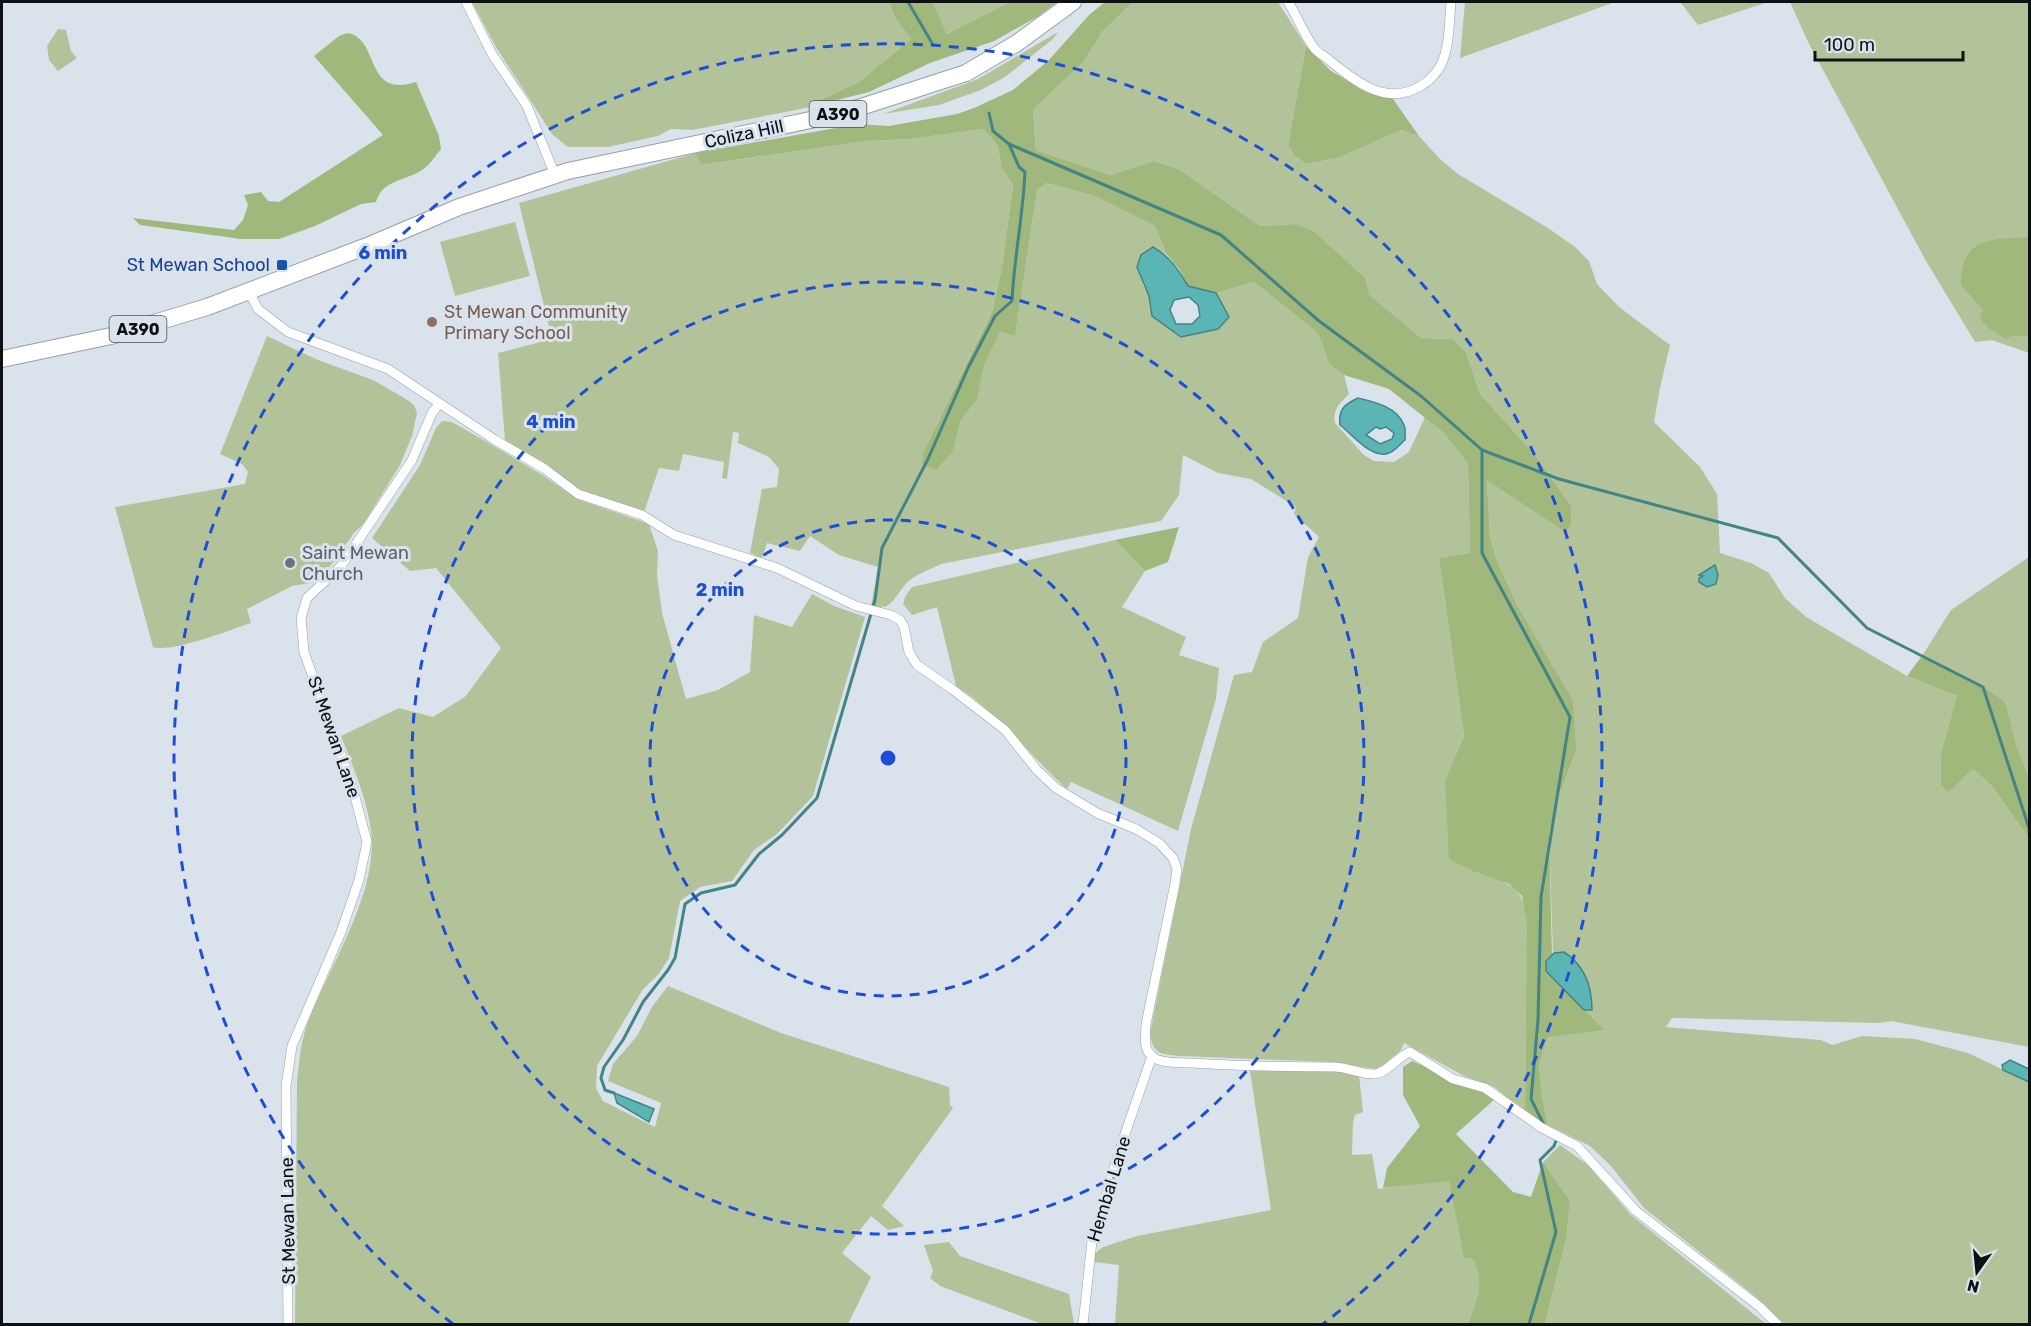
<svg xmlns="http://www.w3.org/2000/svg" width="2031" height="1326" font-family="Rubik,sans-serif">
  <rect width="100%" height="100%" fill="#dae3ec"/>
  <g fill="#b2c399">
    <polygon points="472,2 889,2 895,18 911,39 859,82 801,109 692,130 671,129 658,136 608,147 568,147 552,134 496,47"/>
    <polygon points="933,2 1010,2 947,34"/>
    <path d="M1133,2h145l28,44 -18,97 6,12 12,9 32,-6 63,-28 18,6 21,23 18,15 90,54 27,19 14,14 8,23 22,23 51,38 -10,43 -6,34 46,45 17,27 3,59 31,10 18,10 16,25 21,19 101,59 50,20 -16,57 8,39 24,-23 19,17 37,52v209l-138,-26 -12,2 -207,-5 -6,9 155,13 11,5 30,-9 53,3 53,14 61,29v242h-245l-28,-27 -112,-89 -33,-42 -21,-20 -42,-21 -6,-30 -3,-30 9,-28 -22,-5 -1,80 -31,-25 -30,-11 -60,-33 -3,7 -22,19c-17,-1 -32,-6 -48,-7l-150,-6c-19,-2 -28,0 -31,-23l41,-204 43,-154 18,-3 11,-30 35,-24 10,-61 11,-20 -25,-23 2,-7 -45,-28 -33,-6 -35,-18 -4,40 -18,26 -220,43c-10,5 -22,9 -31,16 -9,7 -16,24 -25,27l-3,-1 -1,5 -10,-5 7,-39 -39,-12 -29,-19 -10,15 -33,-8 -5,15 -12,-5 12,-64 15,-2 2,-18 -10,-12 -31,-14 1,-10 -6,-1 -6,47 -5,-1 2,-16 -41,-8 -4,17 -20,-3 -15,44 -66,-21 -73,-50 -7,-88 54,-14 -33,-136 177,-50 6,12 164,-24 43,-2 75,-10 14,17 3,21 12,16 -11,84 -10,43 -68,141h29l8,-31 16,-20 8,-37 15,-31 15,4 22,-145 9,-8 49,13 60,30 12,29 -14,-8 -10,38 6,11 3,20 29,21 47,-20 -12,-24 38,-11 64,51 11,31 15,11 5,19c-9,9 -17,16 -14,29l29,32 10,6 20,1 15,-10 16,-35 19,16 24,31 2,89 -31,5 25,178 -19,44 30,92c11,4 23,7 32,12 25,12 20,47 20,70l19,5 7,-5 -4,-121 9,-36 -40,-190 -21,-46 -7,-24 -3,-58 78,53 6,-26 -36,-51 -55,-61 -14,-42 -13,-13 -32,-1 -53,-43 -73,-71 -35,2 -81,-57 -23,-8 -46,14 -74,-25 -3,-40 50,-48 20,-31z"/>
    <polygon points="1465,2 1615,2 1460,58"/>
    <polygon points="1680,2 1768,2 1698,25"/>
    <polygon points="1790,2 2029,2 2029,353 1992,340 1975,342 1926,261 1809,44"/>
    <polygon points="58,29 66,30 71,51 77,58 58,71 49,60 47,46"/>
    <polygon points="1058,32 1053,39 1005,77 981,90 939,105 883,114 978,79"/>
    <polygon points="515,222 530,276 455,296 440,242"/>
    <path d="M267,336l51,24 55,20 33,19 8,6 3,8 -5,23 -12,29 -36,58 -10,10 -23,32 -15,17 -24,4 -45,23 4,14c-21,7 -79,30 -98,24l-38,-140 130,-23 3,-12 -6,-8 -22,-10z"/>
    <path d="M442,421l10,1 47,27 45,27 33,23 72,25 9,27 -1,24 5,38 24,86 32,-9 32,-18 4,-57 38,12 20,-33 22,12 31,11 -52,179 -36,38 -23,16 -22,31 -32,6 -20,14 -11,57 -11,17 -15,14 -46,77 -1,22 7,13 52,26 6,-24 -53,-22 5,-17 24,-28 15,-29 16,-21 113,47 168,54 1,18 3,3 -71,98 22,20 -16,4 -17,-14 -29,37 29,24 -23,47h-553l2,-242c2,-18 3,-36 9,-54 20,-58 73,-133 65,-197 -4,-32 -18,-64 -30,-95l58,-28 34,9 33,-21 35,-48 -65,-80 -26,3 -38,-33 48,-73 16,-37z"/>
    <path d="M1115,540l30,31 -23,36 64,30 -7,18 40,13 -3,31 -38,132 -107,-49 -4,7c-38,-34 -68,-76 -111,-103l-19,-79 -25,8 -9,-11 2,-7 7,-10z"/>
    <polygon points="2029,557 2029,778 2016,744 1983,687 1922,656 1951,610"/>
    <path d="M1336,1070l23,5 4,37 -8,3 -2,7 -1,33 20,-1 6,35 71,-9 15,79 9,-1c14,20 2,46 -5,66h-353l4,-59 -25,-3v-8l9,-7 34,-11 134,-26 -21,-139z"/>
    <polygon points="1560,1145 1588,1165 1631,1215 1766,1324 1545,1324 1566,1240 1570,1201 1543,1162"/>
    <polygon points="949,1242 960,1256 1069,1294 1074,1324 1042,1324 940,1286 930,1278 933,1271 924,1245"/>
  </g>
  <g fill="#a0b87b">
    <polygon points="889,2 933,2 947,34 1010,2 1057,2 1037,17 994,41 930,63 869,92 801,109 859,82 911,39 895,18"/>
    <polygon points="1105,2 1133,2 1103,31 1083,62 1033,110 1036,150 1110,175 1155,161 1179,169 1260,226 1295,224 1313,231 1365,278 1369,295 1421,338 1453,339 1466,352 1480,394 1535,455 1571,506 1571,525 1565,532 1487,480 1490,537 1497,561 1518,607 1573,701 1576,750 1558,797 1549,833 1552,955 1546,959 1546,971 1604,1030 1548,1037 1539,1065 1542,1095 1548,1125 1525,1112 1527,922 1522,896 1509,884 1475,872 1449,859 1445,780 1464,736 1439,558 1470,553 1468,464 1444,433 1389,389 1344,375 1329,364 1318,333 1254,282 1216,293 1188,286 1179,269 1167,255 1155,226 1095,196 1046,183 1037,191 1015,336 1000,332 985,363 977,400 961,420 953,451 936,470 922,464 924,451 992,311 1002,267 1013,184 1001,167 998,146 984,129 909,139 866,141 701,165 696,153 858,124 889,126 957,114 974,108 1013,90 1048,61 1089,15"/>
    <path d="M347,33c34,5 16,66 69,49l23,54 2,13c-6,7 -12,17 -19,21 -17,11 -40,10 -46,32l-15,2 -46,22 -36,13h-38l-101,-14 -7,-7 101,12 9,-10 5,-15 -4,-10 17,-3 7,9 11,1 104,-67 -69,-79 25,-20z"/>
    <polygon points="1306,46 1331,71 1362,89 1393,99 1419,136 1401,130 1338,158 1306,164 1294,155 1288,144"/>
    <path d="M2029,237v99h-17l-7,3 -19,-13 -6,-8 3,-8 -22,-25c0,-48 30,-46 68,-48z"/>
    <polygon points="1179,527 1168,562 1145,571 1115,540"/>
    <polygon points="1922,656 1983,687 2005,702 2016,744 2029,778 2029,838 1992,786 1973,769 1949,792 1941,785 1941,753 1957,696 1907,676"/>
    <path d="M1412,1061l84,37 -40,36 57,58 18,5 12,-35 27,39 -4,39 -21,84h-77c7,-20 19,-46 4,-66l-8,1 -15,-78 -66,7 4,-20 33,-42 -17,-31v-28z"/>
  </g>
  <g fill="#5bb5b5" stroke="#448485" stroke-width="1.5" fill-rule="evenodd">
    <path d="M1153,247c17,10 25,22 35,39l28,7 13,24 -11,12 -37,8 -29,-21 -3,-20 -12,-29 4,-12zM1189,297l9,8 2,11 -8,8h-16l-6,-14 4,-10z"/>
    <path d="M1358,398c17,4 39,9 46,27 2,4 1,11 1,15 -5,4 -10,11 -16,13 -17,7 -37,-19 -49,-28 -2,-16 5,-21 18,-27zM1376,427l4,2 6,-2 8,6 -2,6 -12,5 -14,-9z"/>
    <polygon points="1715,565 1718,575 1716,584 1707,587 1699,582 1699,578 1703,576 1699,575"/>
    <path d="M1564,952c20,13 28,34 28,58h-8l-38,-39v-10l8,-8z"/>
    <polygon points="2010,1060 2029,1069 2029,1082 2003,1070 2002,1065"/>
    <polygon points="614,1093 654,1109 649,1122 617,1103"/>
  </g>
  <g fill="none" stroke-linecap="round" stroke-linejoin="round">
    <g stroke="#448485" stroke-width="3">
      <polyline points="908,2 932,43"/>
      <polyline points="1009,144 1221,235 1319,321 1421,396 1482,450 1482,553 1570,717 1541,897 1538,1020 1531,1099 1544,1125"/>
      <polyline points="1482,450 1559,479 1778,538 1867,628 1983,687 2030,831"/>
      <path d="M614,1093l-9,-3 -4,-12 3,-11 19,-27 20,-38 25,-32 7,-12 10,-54 16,-11 34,-8 24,-31 23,-19 35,-37 58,-198 7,-52 46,-89 40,-91 27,-52 17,-15c2,-43 11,-85 13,-129l-6,-5 -10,-23 -16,-13 -4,-18"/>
      <polyline points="1529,1324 1556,1232 1540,1160 1554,1146 1557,1138"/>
    </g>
    <g stroke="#979fa8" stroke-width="10">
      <g id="street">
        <polyline points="466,2 492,54 527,106 555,175"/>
        <path d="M1288,2c10,15 15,32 27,47 4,5 10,7 14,11 26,21 56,46 90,27 9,-5 17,-13 22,-22 9,-19 8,-43 10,-63"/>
        <path d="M249,292l9,17 30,23 100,37 107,71 50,29 33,25 64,21 32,20 103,33 79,38 35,9 9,5 4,7 5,25 8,13 35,24 53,41 32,40 19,18 41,25 39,16 23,14 14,15 4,11 -2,15 -29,140c0,12 -4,26 8,34 10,6 26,4 37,5 48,3 95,4 143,4 14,0 28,8 41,7 13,-2 22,-17 35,-22l43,27 32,9 57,40 35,18 59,65 124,96 17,17"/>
        <polyline points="288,1324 286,1086 292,1046 341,932 359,880 367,842 351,782 304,652 301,618 307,598 342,565 412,460 432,413 439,404"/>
        <path d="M1083,1324l9,-83c11,-15 11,-39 17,-57 13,-43 28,-85 43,-128"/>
      </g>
    </g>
    <g stroke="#979fa8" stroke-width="18">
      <polyline id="highway" points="2,359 111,336 207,307 367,246 459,207 568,171 839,114 966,73 1017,43 1073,2"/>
    </g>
    <use href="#street" stroke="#fff" stroke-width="9"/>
    <use href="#highway" stroke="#fff" stroke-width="16"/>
  </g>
  <g fill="none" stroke="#1d4ed8" stroke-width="3" stroke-dasharray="10 8">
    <circle cx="888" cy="758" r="238"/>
    <circle cx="888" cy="758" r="476"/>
    <path d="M453 1324A714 714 0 1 1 1323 1324"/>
  </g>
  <rect fill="#1a4fb4" stroke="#dae3ec" stroke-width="2" x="276" y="259" width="12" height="12" rx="3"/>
  <circle fill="#8d6e63" stroke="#dae3ec" stroke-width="2" cx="432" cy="322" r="6"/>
  <circle fill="#6b7280" stroke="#dae3ec" stroke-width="2" cx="290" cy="563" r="6"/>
  <g text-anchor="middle" stroke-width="6" stroke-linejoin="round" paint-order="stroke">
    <g fill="#dae3ec" stroke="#4b5055" stroke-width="1.5">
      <rect x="809.5" y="101" width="57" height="26" rx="4.5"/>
      <rect x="109.5" y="316" width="57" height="26" rx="4.5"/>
    </g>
    <g font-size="16" font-weight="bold" fill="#0e1114">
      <text x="838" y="120">A390</text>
      <text x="138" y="335">A390</text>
    </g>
    <g font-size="18" fill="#0e1114" stroke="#dae3ec">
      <text transform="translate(744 134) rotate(-12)" y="6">Coliza Hill</text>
      <text transform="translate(334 737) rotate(71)" y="6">St Mewan Lane</text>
      <text transform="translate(1109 1189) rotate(-73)" y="6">Hembal Lane</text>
      <text transform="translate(288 1221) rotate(-91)" y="6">St Mewan Lane</text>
    </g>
    <g font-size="18" fill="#164399" stroke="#dae3ec" text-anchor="end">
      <text x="270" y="271">St Mewan School</text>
    </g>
    <g font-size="18" fill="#785e54" stroke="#dae3ec" text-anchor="start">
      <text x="444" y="318">St Mewan Community<tspan x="444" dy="21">Primary School</tspan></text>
    </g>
    <g font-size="18" fill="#5b616d" stroke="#dae3ec" text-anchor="start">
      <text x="302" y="559">Saint Mewan<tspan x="302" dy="21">Church</tspan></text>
    </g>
  </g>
  <circle cx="888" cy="758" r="9" fill="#1d4ed8" stroke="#dae3ec" stroke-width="3"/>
  <g font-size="18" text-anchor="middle" font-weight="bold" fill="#1d4ed8" stroke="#dae3ec" stroke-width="6" stroke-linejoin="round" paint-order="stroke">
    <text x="383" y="259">6 min</text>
    <text x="551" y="428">4 min</text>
    <text x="720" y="596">2 min</text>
  </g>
  <rect width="2031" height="1326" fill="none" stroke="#0e1114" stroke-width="6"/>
  <g transform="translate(1977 1272) rotate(195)" stroke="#dae3ec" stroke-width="4.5" paint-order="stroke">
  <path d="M0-4.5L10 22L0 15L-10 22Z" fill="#0e1114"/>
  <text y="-9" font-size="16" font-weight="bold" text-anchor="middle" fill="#0e1114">N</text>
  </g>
  <path d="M1815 51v9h148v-9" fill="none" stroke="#0e1114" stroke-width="3"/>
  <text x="1824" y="51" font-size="18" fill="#0e1114" stroke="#dae3ec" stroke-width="4.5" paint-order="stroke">100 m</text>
</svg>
